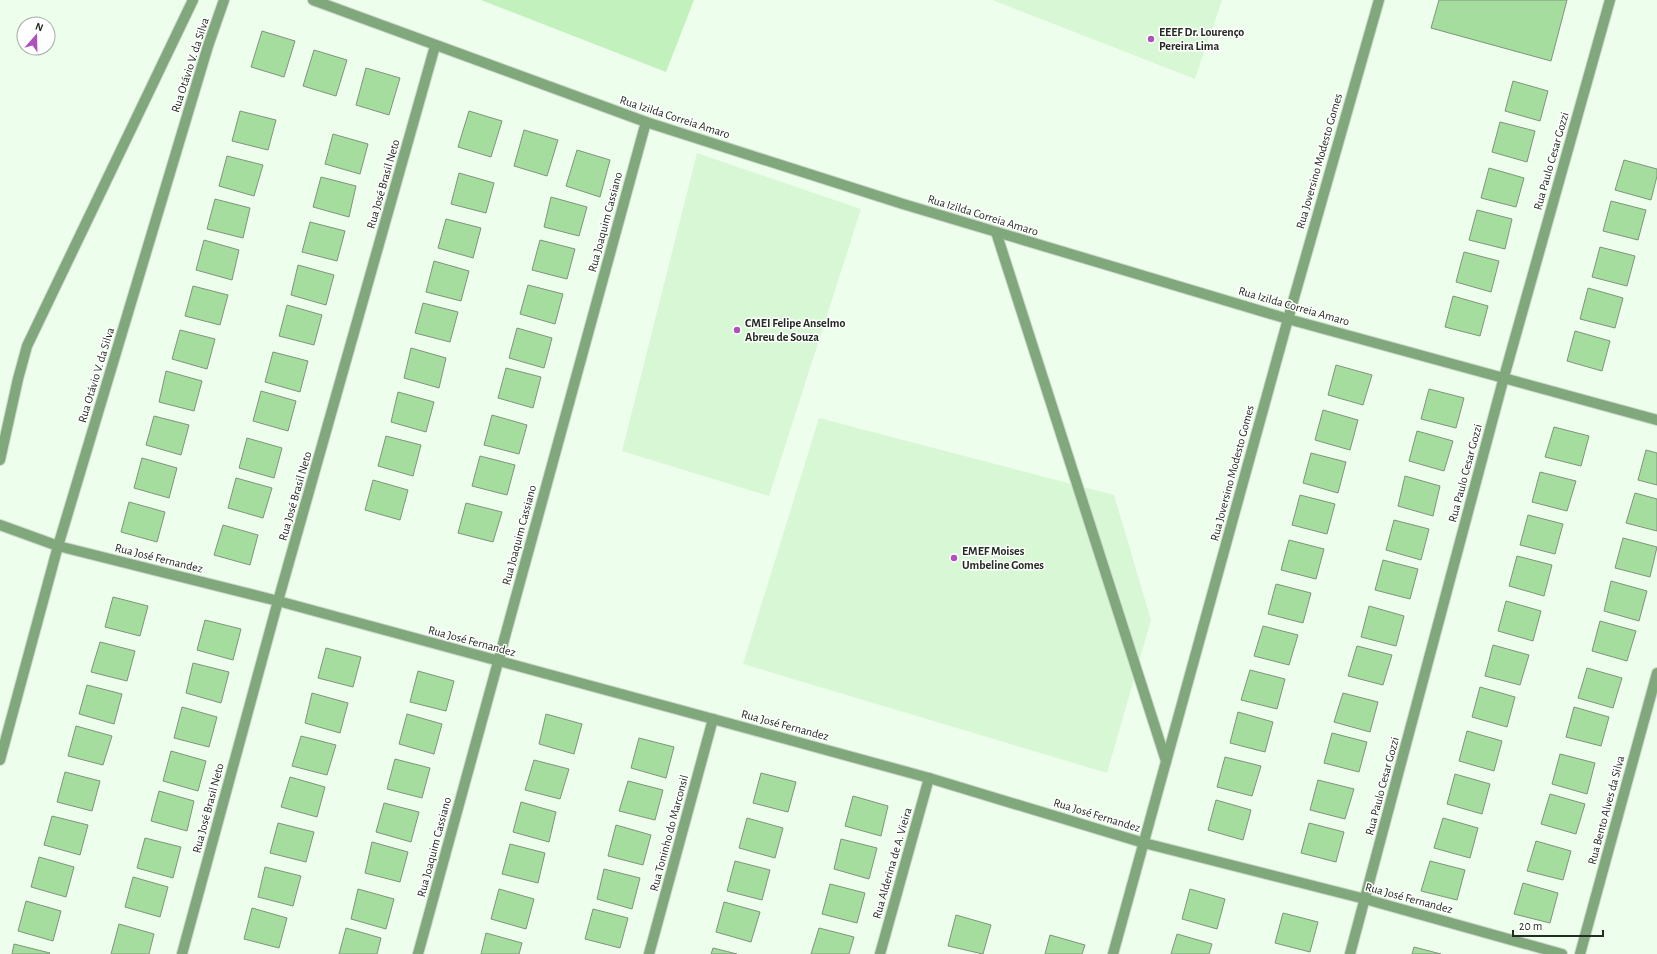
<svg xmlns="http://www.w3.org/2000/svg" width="1657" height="954" font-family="'Alegreya Sans',sans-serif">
  <rect width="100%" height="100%" fill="#eefeec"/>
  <g fill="#d8f7d4">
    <polygon points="992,0 1222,0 1195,79"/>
    <polygon points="697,153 861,209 769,496 622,451"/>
    <polygon points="819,418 1114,495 1151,620 1107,773 743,664"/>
  </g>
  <polygon fill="#c3f1be" points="481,0 694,0 666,72"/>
  <g fill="#a4dd9e" stroke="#7e957b">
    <polygon points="1439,0 1567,0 1551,61 1431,28"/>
    <polygon points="262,31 295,41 284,77 251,67"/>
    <polygon points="314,50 347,60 336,96 303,86"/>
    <polygon points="366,68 400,78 389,115 356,105"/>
    <polygon points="1513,81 1548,91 1540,121 1505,111"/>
    <polygon points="240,111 276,120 268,150 232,141"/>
    <polygon points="469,111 502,121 491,157 458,147"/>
    <polygon points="1500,122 1535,131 1527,162 1492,152"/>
    <polygon points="524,130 558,140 547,176 514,166"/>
    <polygon points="333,134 368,144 360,174 325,164"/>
    <polygon points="577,150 610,160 600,197 566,186"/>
    <polygon points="227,156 263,165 254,196 219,186"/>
    <polygon points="1624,160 1657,169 1657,176 1651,200 1615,190"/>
    <polygon points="1489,168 1524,178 1516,207 1481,198"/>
    <polygon points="459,173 494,183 486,213 451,204"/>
    <polygon points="321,177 356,186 349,217 313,207"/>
    <polygon points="551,197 587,207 579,236 544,227"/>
    <polygon points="215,199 250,208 243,238 207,229"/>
    <polygon points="1611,201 1646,210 1638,240 1603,231"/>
    <polygon points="1477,210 1512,219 1505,249 1469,240"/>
    <polygon points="446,219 481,228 473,258 438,248"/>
    <polygon points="310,222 345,231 337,261 302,252"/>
    <polygon points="204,240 239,250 232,280 196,270"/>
    <polygon points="540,240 575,249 567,279 532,270"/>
    <polygon points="1600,247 1635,256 1627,286 1592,277"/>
    <polygon points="1464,252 1499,261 1491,292 1456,282"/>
    <polygon points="434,261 469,271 461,301 426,292"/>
    <polygon points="298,265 334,275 326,305 291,295"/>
    <polygon points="528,285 563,294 555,324 520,314"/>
    <polygon points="193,286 228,295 220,325 185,316"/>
    <polygon points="1588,288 1623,298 1615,328 1580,319"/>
    <polygon points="1453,296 1488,306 1480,336 1445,327"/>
    <polygon points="423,303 458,312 450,342 415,333"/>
    <polygon points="287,305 322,315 314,345 279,336"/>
    <polygon points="517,328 552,338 544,368 509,358"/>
    <polygon points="180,330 215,339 207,369 172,359"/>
    <polygon points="1575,331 1610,341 1602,371 1567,361"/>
    <polygon points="411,348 446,358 439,388 404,378"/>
    <polygon points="273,352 308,361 300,392 265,382"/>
    <polygon points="1336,365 1372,375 1363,405 1328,395"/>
    <polygon points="506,368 541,377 533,408 498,398"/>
    <polygon points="166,371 202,381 194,411 159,402"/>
    <polygon points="1429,389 1464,398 1456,428 1421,419"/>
    <polygon points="261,391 296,401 288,431 253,421"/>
    <polygon points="398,392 434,402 426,432 391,422"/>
    <polygon points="1323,410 1358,420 1350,450 1315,440"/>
    <polygon points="492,415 527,425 519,454 484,445"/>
    <polygon points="154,416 189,425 181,455 146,445"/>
    <polygon points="1554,427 1589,436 1581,466 1545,457"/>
    <polygon points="1417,431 1453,441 1444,471 1409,461"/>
    <polygon points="386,436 421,445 413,476 378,466"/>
    <polygon points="247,438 282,448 274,478 239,468"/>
    <polygon points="1646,450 1657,453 1657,485 1638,480"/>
    <polygon points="1311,453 1346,462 1338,493 1303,483"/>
    <polygon points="480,456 515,465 507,495 472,486"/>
    <polygon points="142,458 177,468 169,498 134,488"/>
    <polygon points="1540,472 1576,481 1567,511 1532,502"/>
    <polygon points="1405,476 1440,486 1433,516 1398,506"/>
    <polygon points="236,478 272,488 263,518 228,508"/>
    <polygon points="373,480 408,490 400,520 365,510"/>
    <polygon points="1635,493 1657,499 1657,531 1626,523"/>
    <polygon points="1300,495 1335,504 1327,534 1292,525"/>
    <polygon points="129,502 165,512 157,542 121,532"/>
    <polygon points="466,503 502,512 493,542 458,533"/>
    <polygon points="1528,515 1563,524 1555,554 1520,545"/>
    <polygon points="1394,520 1429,529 1421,560 1386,550"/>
    <polygon points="223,525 258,535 250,565 214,555"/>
    <polygon points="1623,538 1657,547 1650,577 1615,568"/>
    <polygon points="1289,540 1324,549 1316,579 1281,570"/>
    <polygon points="1517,556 1552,565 1544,596 1509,586"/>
    <polygon points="1383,560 1418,569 1410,599 1375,590"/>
    <polygon points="1611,581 1647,591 1639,621 1604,611"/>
    <polygon points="1276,584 1311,593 1303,623 1268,614"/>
    <polygon points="113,597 148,606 140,636 105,627"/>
    <polygon points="1506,601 1541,611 1533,641 1498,631"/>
    <polygon points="1369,606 1404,616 1396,646 1361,637"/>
    <polygon points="205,620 241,629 233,660 197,650"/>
    <polygon points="1600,621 1636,631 1627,661 1592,651"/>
    <polygon points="1263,626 1298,635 1289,665 1254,656"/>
    <polygon points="100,642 135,651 127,681 91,672"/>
    <polygon points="1493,645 1529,655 1520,685 1485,676"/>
    <polygon points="1357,646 1392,655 1383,685 1348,676"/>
    <polygon points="326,648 361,657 353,687 318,678"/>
    <polygon points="193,663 229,672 221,703 186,693"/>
    <polygon points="1587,668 1622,678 1613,708 1578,698"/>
    <polygon points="1250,670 1285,679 1277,709 1241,700"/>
    <polygon points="418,671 454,681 446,711 410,702"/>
    <polygon points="87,685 122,694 114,724 79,714"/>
    <polygon points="1480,687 1515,697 1507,727 1472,717"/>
    <polygon points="312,693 348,703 340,733 305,723"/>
    <polygon points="1343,693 1378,702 1370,732 1334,722"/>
    <polygon points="182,707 217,717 209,747 174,738"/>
    <polygon points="1574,707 1609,717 1601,746 1566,737"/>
    <polygon points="1238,712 1273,722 1265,752 1230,743"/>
    <polygon points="407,714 442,724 434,754 399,744"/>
    <polygon points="546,714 582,724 574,754 539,744"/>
    <polygon points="76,726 112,736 103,765 68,756"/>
    <polygon points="1467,731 1502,741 1494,771 1459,761"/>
    <polygon points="1332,733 1367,742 1359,772 1324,763"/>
    <polygon points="301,736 336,745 327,775 292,766"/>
    <polygon points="639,738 674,747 666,778 631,768"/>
    <polygon points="171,751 206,761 198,791 163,781"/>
    <polygon points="1560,754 1595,763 1587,794 1552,784"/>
    <polygon points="1225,757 1261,766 1252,796 1217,787"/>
    <polygon points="395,759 430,768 422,798 387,789"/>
    <polygon points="534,760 569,769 560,799 525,790"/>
    <polygon points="65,772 100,781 92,811 57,802"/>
    <polygon points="761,773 796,782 788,812 753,803"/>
    <polygon points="1455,774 1490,784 1482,814 1447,804"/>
    <polygon points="290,777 325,787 317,817 281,807"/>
    <polygon points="1318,780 1354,789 1345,819 1310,810"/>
    <polygon points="628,781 663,790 655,820 619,811"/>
    <polygon points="159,791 194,801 187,831 151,821"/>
    <polygon points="1550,794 1585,804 1576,834 1541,824"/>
    <polygon points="853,796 888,806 881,836 845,826"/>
    <polygon points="1216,800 1251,810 1243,840 1208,830"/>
    <polygon points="521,802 556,812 549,842 513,832"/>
    <polygon points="384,803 419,812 411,842 376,832"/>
    <polygon points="52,816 88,825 80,855 44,845"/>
    <polygon points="747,818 783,828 775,858 739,848"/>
    <polygon points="1443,818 1478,828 1470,858 1434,848"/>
    <polygon points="278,823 314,832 306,862 270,853"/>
    <polygon points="1309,823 1344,832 1336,862 1301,853"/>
    <polygon points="616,825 651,835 643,865 608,856"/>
    <polygon points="145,838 181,847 173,878 137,868"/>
    <polygon points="841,839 877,848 869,879 834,869"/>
    <polygon points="1536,841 1571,851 1563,880 1527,871"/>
    <polygon points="372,842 408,852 400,882 365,873"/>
    <polygon points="510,844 545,853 538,883 502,874"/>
    <polygon points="39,857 74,867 66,897 31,887"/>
    <polygon points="735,861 770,870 762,900 727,891"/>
    <polygon points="1430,861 1465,870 1457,900 1421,891"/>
    <polygon points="265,867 301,876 293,906 258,897"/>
    <polygon points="604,869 640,878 632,909 597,899"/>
    <polygon points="133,877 168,887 160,917 125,907"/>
    <polygon points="1523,883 1558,893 1550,923 1514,914"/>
    <polygon points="830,884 865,893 857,923 822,914"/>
    <polygon points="358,889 394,899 386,929 351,919"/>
    <polygon points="499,889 534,899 526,929 491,919"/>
    <polygon points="1190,889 1225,899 1217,929 1182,919"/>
    <polygon points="26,901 61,911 53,941 18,931"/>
    <polygon points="724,902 760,912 751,942 716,932"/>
    <polygon points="252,908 287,918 279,948 244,939"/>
    <polygon points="593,909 628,918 620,948 585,939"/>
    <polygon points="1283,913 1318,922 1310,952 1275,943"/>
    <polygon points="956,915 991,925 983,954 948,946"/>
    <polygon points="119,924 154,934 149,954 111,954"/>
    <polygon points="346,928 381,938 377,954 339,954"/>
    <polygon points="819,928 854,937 849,954 811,954"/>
    <polygon points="486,933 522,943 519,954 481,954"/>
    <polygon points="1177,934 1212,944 1209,954 1171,954"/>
    <polygon points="1050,935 1085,945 1082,954 1045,954"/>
    <polygon points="14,944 50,953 49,954 12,954"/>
    <polygon points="1414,947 1441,954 1412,954"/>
    <polygon points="713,948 737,954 711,954"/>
  </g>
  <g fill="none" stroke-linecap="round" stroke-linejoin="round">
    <g stroke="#c9d8c8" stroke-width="12">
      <g id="minor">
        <polyline points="313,0 646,122 903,204 1288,319 1657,420"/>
        <polyline points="996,232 1166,761"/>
        <polyline points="0,460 18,379 27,346 193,0"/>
        <polyline points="0,525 58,546 278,601 713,719 929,778 1144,843 1365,899 1562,954"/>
        <polyline points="0,760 58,546 208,46 224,0"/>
        <polyline points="182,954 278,601 435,46"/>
        <polyline points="418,954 646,122"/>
        <polyline points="649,954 713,719"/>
        <polyline points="880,954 929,778"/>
        <polyline points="1113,954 1288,319 1379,0"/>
        <polyline points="1350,954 1504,377 1610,0"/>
        <polyline points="1580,954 1657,673"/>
      </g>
    </g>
    <use href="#minor" stroke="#81a77c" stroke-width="10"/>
  </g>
  <g fill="#ae51bc" stroke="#fff" stroke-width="1.5">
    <circle cx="1151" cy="39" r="4"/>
    <circle cx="737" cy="330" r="4"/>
    <circle cx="954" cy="558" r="4"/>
  </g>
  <g text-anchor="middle" stroke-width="3" stroke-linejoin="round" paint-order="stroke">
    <g font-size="12" font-weight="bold" fill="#232c22" stroke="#fff" text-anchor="start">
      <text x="1159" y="36">EEEF Dr. Lourenço<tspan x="1159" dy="14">Pereira Lima</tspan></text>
      <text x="745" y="327">CMEI Felipe Anselmo<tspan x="745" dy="14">Abreu de Souza</tspan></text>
      <text x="962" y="555">EMEF Moises<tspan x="962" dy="14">Umbeline Gomes</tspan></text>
    </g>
    <g font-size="12" fill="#232c22" stroke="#fff">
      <text transform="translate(190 65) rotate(-72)" y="4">Rua Otávio V. da Silva</text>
      <text transform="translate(675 117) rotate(18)" y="4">Rua Izilda Correia Amaro</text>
      <text transform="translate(1319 161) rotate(-74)" y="4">Rua Joversino Modesto Gomes</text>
      <text transform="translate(1551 161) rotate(-74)" y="4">Rua Paulo Cesar Gozzi</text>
      <text transform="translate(383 184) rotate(-74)" y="4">Rua José Brasil Neto</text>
      <text transform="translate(983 215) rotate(17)" y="4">Rua Izilda Correia Amaro</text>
      <text transform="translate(605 222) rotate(-75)" y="4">Rua Joaquim Cassiano</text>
      <text transform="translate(1294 306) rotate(16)" y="4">Rua Izilda Correia Amaro</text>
      <text transform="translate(96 375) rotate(-73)" y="4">Rua Otávio V. da Silva</text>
      <text transform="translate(1232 473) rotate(-75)" y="4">Rua Joversino Modesto Gomes</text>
      <text transform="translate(1465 473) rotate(-75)" y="4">Rua Paulo Cesar Gozzi</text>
      <text transform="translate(295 496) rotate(-74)" y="4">Rua José Brasil Neto</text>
      <text transform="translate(519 535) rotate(-75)" y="4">Rua Joaquim Cassiano</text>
      <text transform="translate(159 558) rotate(14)" y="4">Rua José Fernandez</text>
      <text transform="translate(472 641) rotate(15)" y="4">Rua José Fernandez</text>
      <text transform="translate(785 725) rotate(15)" y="4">Rua José Fernandez</text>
      <text transform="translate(1382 786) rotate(-75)" y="4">Rua Paulo Cesar Gozzi</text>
      <text transform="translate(208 808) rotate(-75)" y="4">Rua José Brasil Neto</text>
      <text transform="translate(1606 810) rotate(-75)" y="4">Rua Bento Alves da Silva</text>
      <text transform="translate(1097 815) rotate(17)" y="4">Rua José Fernandez</text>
      <text transform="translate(669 833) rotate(-75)" y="4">Rua Toninho do Marconsil</text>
      <text transform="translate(434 847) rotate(-75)" y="4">Rua Joaquim Cassiano</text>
      <text transform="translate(892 863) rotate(-74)" y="4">Rua Alderina de A. Vieira</text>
      <text transform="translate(1409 898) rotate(15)" y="4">Rua José Fernandez</text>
    </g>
  </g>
  <g transform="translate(36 36) rotate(20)"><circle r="19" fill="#ffffff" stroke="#a7aba7"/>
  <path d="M0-3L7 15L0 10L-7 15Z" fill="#ae51bc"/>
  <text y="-6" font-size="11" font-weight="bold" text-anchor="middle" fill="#232c22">N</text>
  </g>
  <path d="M1513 930v6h90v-6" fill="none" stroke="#232c22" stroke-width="2"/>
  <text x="1519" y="930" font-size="12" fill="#232c22" stroke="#ffffff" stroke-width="3" paint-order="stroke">20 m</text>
</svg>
